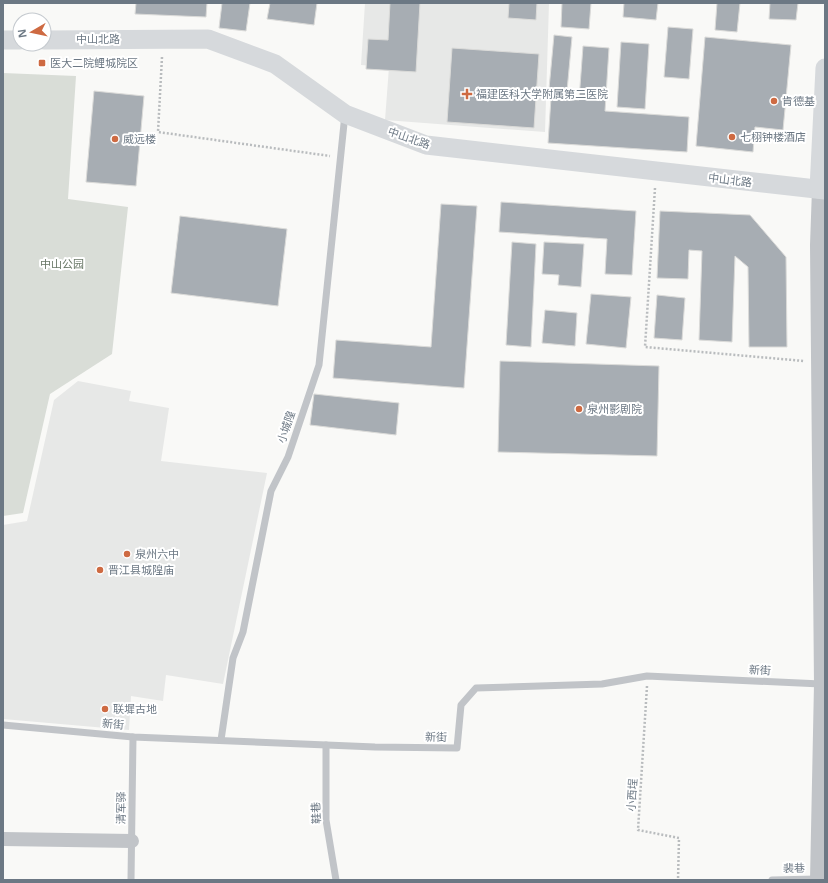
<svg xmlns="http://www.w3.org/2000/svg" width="828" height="883" font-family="'Open Sans','Noto Sans SC',sans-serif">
  <rect width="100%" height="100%" fill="#f9f9f7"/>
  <g fill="#e7e8e7">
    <polygon points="365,3 549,3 545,132 385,120 389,67 361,65"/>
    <polygon points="78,381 131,391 129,401 169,408 161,461 267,473 223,684 166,675 163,701 131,696 129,730 3,719 3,525 27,521 54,400"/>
  </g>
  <polygon fill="#d9ddd7" points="3,73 76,76 68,199 128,207 112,354 50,394 23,513 3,516"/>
  <g fill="#a7adb3" stroke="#dbdbd9">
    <polygon points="136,3 207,3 206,17 135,14"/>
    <polygon points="222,3 250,3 246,31 219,28"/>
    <polygon points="270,3 317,3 314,25 267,19"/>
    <polygon points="390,3 420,3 416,72 366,69 368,39 388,40"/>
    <polygon points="509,3 537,3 536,20 508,18"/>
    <polygon points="562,3 591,3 589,29 561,27"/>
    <polygon points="624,3 658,3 656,20 623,17"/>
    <polygon points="717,3 740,3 737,32 715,30"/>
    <polygon points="770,3 798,3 796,20 769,19"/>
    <polygon points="668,27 693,29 689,79 664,77"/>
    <polygon points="554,35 572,37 567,91 549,89"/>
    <polygon points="705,37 791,45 783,130 755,127 753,152 696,146"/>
    <polygon points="621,42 649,44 645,109 617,107"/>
    <polygon points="583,46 609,48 605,111 689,117 687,152 548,143 551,98 579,100"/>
    <polygon points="452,48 539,54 534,128 447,122"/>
    <polygon points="94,91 144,96 136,186 86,182"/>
    <polygon points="501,202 636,211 632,275 605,274 607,239 499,232"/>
    <polygon points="441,204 477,206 464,388 333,378 336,340 431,347"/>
    <polygon points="660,211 750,215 786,257 787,347 749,347 748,267 735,256 732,342 699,340 702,251 689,250 688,279 657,278"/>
    <polygon points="180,216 287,229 278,306 171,293"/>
    <polygon points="512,242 536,244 531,347 506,345"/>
    <polygon points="544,242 584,244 581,287 558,285 559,275 542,274"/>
    <polygon points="591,294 631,297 626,348 586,344"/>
    <polygon points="657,295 685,298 682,340 654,338"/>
    <polygon points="545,310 577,313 575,346 542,343"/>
    <polygon points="500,361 659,366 657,456 498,452"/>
    <polygon points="314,394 399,403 396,435 310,425"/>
  </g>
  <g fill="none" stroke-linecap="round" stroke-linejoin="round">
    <g stroke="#b9bcbe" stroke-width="2.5" stroke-dasharray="2 2" stroke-linecap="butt">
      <polyline points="162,57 158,132 330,156"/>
      <polyline points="655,188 645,347 804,361"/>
      <polyline points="647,686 638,830 679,838 678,880"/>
    </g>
    <g stroke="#c1c4c8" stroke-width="7">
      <polyline points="3,725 133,737 375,747 457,748 461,705 476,688 602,684 647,676 821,684"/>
      <polyline points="221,740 233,658 243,632 271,491 288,457 319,365 345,114"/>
      <polyline points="326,745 326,820 336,880"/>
      <polyline points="131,880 133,737"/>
      <polyline points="772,880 817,879"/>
    </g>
    <g stroke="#c1c4c8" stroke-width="14">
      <polyline points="3,839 132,841"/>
      <polyline points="817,880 821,684 817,245 819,189"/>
    </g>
    <g stroke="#d6d9dc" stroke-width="19">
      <polyline points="3,40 20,40"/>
      <polyline points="44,40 208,39 275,64 345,114 426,145 825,190"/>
      <polyline points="819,189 825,68"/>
    </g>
  </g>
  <g fill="#ce6a42" stroke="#fff" stroke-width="1.5">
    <rect x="38" y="59" width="8" height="8" rx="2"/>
    <path d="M465 88h4v4h4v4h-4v4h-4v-4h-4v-4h4z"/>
    <circle cx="774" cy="101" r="4"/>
    <circle cx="732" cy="137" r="4"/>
    <circle cx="115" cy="139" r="4"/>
    <circle cx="579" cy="409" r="4"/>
    <circle cx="127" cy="554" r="4"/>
    <circle cx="100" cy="570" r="4"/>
    <circle cx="105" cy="709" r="4"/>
  </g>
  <g text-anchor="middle" stroke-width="4" stroke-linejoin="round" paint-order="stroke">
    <g font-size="11" fill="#6c7884" stroke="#fff">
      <text x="98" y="43">中山北路</text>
      <text transform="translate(409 138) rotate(19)" y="4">中山北路</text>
      <text transform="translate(730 180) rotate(7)" y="4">中山北路</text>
      <text transform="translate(286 427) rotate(-71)" y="4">小城隍</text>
      <text transform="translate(760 670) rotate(3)" y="4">新街</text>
      <text transform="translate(113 724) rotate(5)" y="4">新街</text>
      <text transform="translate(436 737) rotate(1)" y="4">新街</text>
      <text transform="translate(632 795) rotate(-86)" y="4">小西埕</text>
      <text transform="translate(121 808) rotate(-89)" y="4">清军驿</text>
      <text transform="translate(316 813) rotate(-93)" y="4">鞋巷</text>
      <text transform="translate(794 868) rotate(-1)" y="4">裴巷</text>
    </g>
    <g font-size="11" fill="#6c7884" stroke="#fff" text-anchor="start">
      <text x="50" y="67">医大二院鲤城院区</text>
      <text x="476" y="98">福建医科大学附属第二医院</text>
      <text x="782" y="105">肯德基</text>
      <text x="740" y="141">七栩钟楼酒店</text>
      <text x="123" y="143">威远楼</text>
      <text x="587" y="413">泉州影剧院</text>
      <text x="135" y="558">泉州六中</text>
      <text x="108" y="574">晋江县城隍庙</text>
      <text x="113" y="713">联墀古地</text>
    </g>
    <g font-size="11" fill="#687766" stroke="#fff">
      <text x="62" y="268">中山公园</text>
    </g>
  </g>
  <rect width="828" height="883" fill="none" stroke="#6c7884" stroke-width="8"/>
  <g transform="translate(32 32) rotate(261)"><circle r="19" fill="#ffffff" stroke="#c4c9ce"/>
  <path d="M0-3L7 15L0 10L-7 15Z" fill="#ce6a42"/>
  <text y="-6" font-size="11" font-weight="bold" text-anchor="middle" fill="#6c7884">N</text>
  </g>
</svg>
